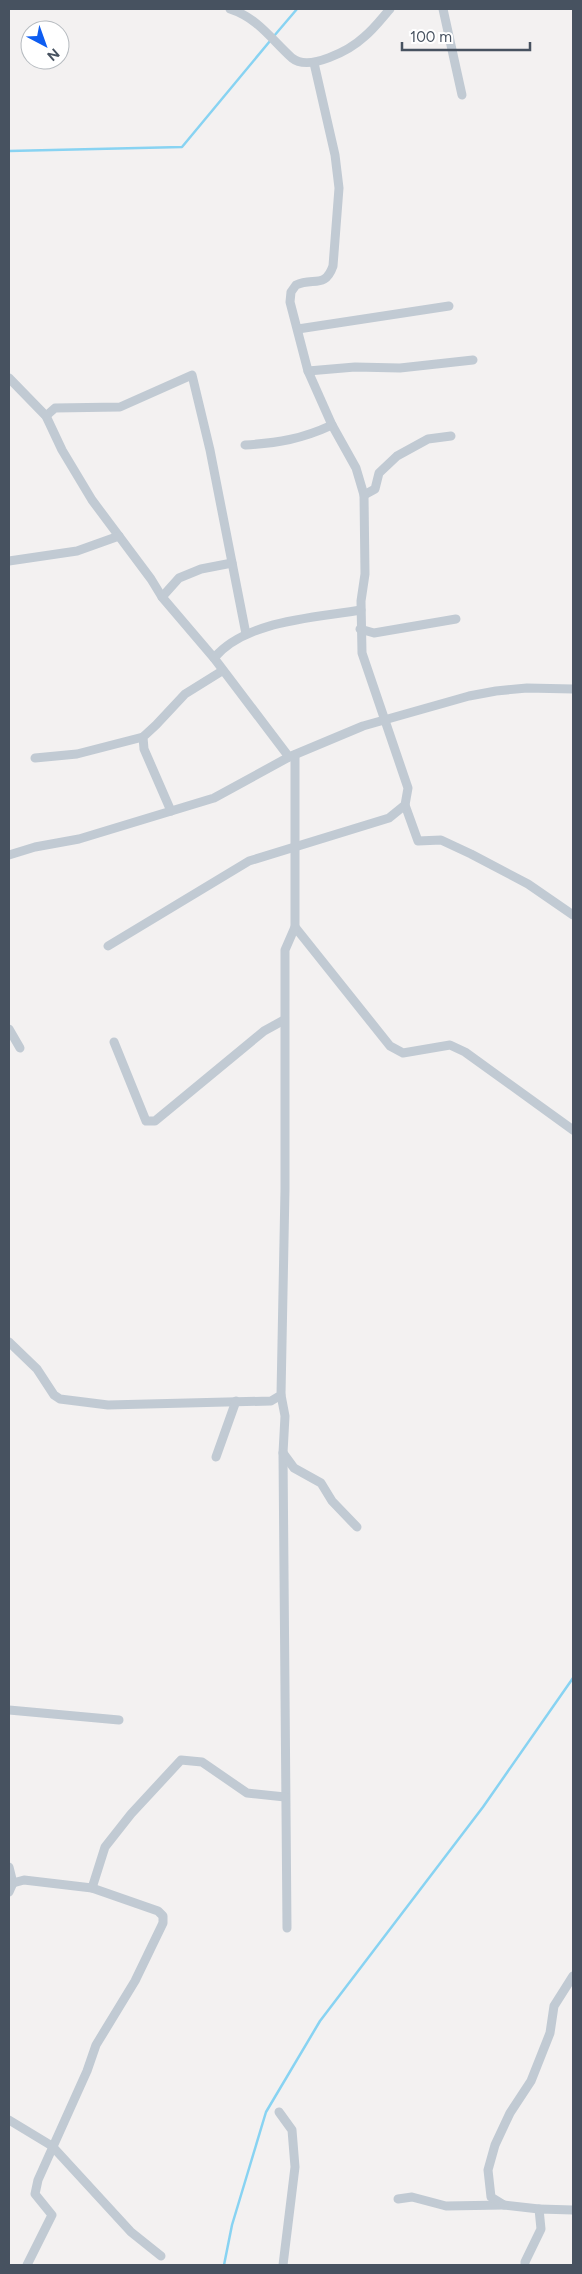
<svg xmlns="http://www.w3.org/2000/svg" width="582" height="2274" font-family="Figtree,sans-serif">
  <rect width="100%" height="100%" fill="#f3f1f1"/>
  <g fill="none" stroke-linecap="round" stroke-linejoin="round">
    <g stroke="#88d3f2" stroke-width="2.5">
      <polyline points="274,36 297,9"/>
      <polyline points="9,151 182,147 270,41"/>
      <polyline points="224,2265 232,2225 266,2112 320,2021 483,1807 573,1678"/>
    </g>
    <g stroke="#c1cad3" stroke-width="9">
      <path d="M230,9c28,9 41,30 62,49 17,14 58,-8 72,-21 10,-8 18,-19 26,-28"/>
      <polyline points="443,9 462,95"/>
      <polyline points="298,329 449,306"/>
      <polyline points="308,371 355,367 400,368 473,360"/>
      <polyline points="9,378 46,416 62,450 92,500 151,579 162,597 214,658 289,757"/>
      <polyline points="46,416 55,408 120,407 192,375 210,450 246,634"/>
      <path d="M245,445c33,-2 57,-6 87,-20"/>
      <polyline points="364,495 375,489 379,473 397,456 428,439 451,436"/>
      <polyline points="9,561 77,551 119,536"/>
      <polyline points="162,597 179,578 201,569 232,563"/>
      <polyline points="360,629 374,633 456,619"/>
      <path d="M214,658c32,-38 101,-40 147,-48"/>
      <polyline points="35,758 77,754 143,737"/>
      <polyline points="405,805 418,841 441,840 471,854 528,884 573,915"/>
      <polyline points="171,811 144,749 143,737 156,725 185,694 222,671"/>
      <polyline points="9,855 35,847 79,839 214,798 289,757 363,726 469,696 496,691 527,688 573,689"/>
      <polyline points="295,927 390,1046 403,1053 450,1045 465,1052 573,1130"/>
      <path d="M108,946l141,-85 140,-43 16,-13 3,-17 -46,-135 -1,-52 4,-27 -1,-79 -8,-27 -24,-43 -24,-54 -18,-69 1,-10 5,-7c17,-8 29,4 37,-19l6,-78 -4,-33 -21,-92"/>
      <polyline points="9,1029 20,1048"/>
      <polyline points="114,1042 146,1121 155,1121 264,1031 284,1020"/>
      <polyline points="9,1342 37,1369 54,1395 60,1399 108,1405 271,1401 281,1395 285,1189 285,950 295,927 295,755"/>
      <polyline points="281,1395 285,1416 283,1453 287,1928"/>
      <polyline points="283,1453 294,1468 321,1483 332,1501 357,1527"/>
      <polyline points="216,1457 236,1401"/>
      <polyline points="9,1710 119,1720"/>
      <polyline points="9,1867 13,1883 9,1892"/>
      <polyline points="13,1883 24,1880 92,1888 158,1911 163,1916 163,1923 135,1981 96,2045 87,2071 38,2180 35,2194 52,2215 27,2265"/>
      <polyline points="92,1888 105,1847 131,1814 181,1760 202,1762 247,1793 285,1797"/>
      <polyline points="279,2112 292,2130 295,2167 283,2265"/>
      <polyline points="9,2120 52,2146 131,2232 161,2256"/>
      <polyline points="398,2199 412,2197 446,2206 504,2205"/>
      <polyline points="539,2209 504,2205 491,2197 488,2170 495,2145 510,2113 531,2081 550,2033 554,2006 573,1976"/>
      <polyline points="525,2265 525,2262 541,2229 539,2209 573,2210"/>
    </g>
  </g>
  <rect width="582" height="2274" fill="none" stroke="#475260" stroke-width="20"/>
  <g transform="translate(45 45) rotate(139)"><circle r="24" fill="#ffffff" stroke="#b5babf"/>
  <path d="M0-4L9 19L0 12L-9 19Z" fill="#0e5df1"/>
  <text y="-8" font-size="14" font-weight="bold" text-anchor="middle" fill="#475260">N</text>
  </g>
  <path d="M402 42v8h128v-8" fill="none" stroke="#475260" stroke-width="2.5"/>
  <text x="410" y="42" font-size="15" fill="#475260" stroke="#ffffff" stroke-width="4" paint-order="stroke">100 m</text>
</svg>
